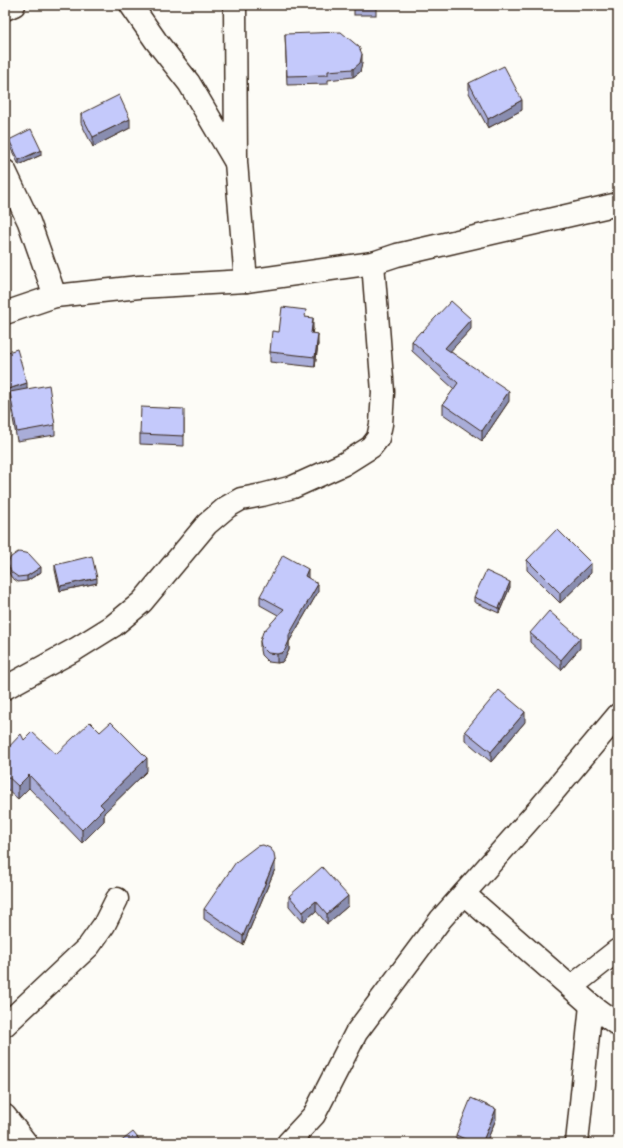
<svg xmlns="http://www.w3.org/2000/svg" width="623" height="1148" font-family="Caveat,sans-serif">
  <rect width="100%" height="100%" fill="#fdfcf7"/>
  <filter id="ink" filterUnits="userSpaceOnUse"><feTurbulence type="fractalNoise" baseFrequency=".025" numOctaves="2"/><feDisplacementMap in="SourceGraphic" scale="8" xChannelSelector="R" yChannelSelector="G"/><feConvolveMatrix kernelMatrix="1 2 1 2 8 2 1 2 1" color-interpolation-filters="sRGB"/></filter>
  <g filter="url(#ink)">
    <g fill="none" stroke-linecap="round" stroke-linejoin="round">
      <g stroke="#3b2a1e" stroke-width="25">
        <g id="street">
          <polyline points="131,5 156,41 189,83 235,161"/>
          <polyline points="235,5 236,162 246,281"/>
          <polyline points="5,9 14,5"/>
          <polyline points="5,171 29,222 55,296"/>
          <polyline points="5,313 55,296 139,287 246,281 373,263 397,255 618,204"/>
          <polyline points="5,688 76,649 113,626 142,602 207,524 227,507 241,499 262,495 293,487 344,464 371,447 378,438 381,424 383,392 373,263"/>
          <polyline points="464,894 591,1005 618,1025"/>
          <polyline points="571,987 618,950"/>
          <polyline points="5,1025 89,946 104,925 117,899"/>
          <polyline points="5,1116 26,1143"/>
          <polyline points="288,1143 314,1115 356,1033 441,919 539,809 618,715"/>
          <polyline points="577,1143 591,1005"/>
        </g>
      </g>
      <use href="#street" stroke="#fdfcf7" stroke-width="22"/>
    </g>
    <g fill="#a9add8" stroke="#3b2a1e">
      <rect x="354" y="5" width="22" height="10"/>
      <polygon points="285,34 362,63 360,72 353,77 328,80 328,84 287,85"/>
      <polygon points="469,83 522,110 488,128 469,93"/>
      <polygon points="81,114 130,128 93,147 81,123"/>
      <polygon points="9,140 41,155 19,165 9,145"/>
      <polygon points="306,317 313,328 312,333 318,344 315,367 270,362 270,352 279,332"/>
      <polygon points="471,329 450,351 509,401 482,441 443,414 443,404 454,389 412,351 412,341 422,332"/>
      <polygon points="5,353 27,389 55,425 55,435 17,441 10,402 10,398 5,400"/>
      <polygon points="184,419 184,446 140,444 140,434"/>
      <polygon points="527,560 591,573 560,603 527,570"/>
      <polygon points="8,564 41,572 27,581 18,582 11,577 8,570"/>
      <polygon points="55,565 97,583 60,591 55,570"/>
      <polygon points="308,578 318,592 289,642 289,650 285,658 282,662 277,663 268,662 261,655 260,650 260,641 278,615 260,605 260,596"/>
      <polygon points="510,587 499,613 474,602 474,597"/>
      <polygon points="530,633 580,648 561,670 530,642"/>
      <polygon points="525,722 491,762 465,740 465,731"/>
      <polygon points="100,732 147,771 104,813 104,821 82,843 29,788 18,799 5,787 5,751 24,740 56,754"/>
      <polygon points="275,869 243,945 204,919 204,909"/>
      <polygon points="289,896 348,906 327,924 316,911 303,922 289,906"/>
      <polygon points="496,1119 486,1143 456,1143 456,1135"/>
    </g>
    <g fill="#898db0" stroke="#3b2a1e">
      <polygon points="362,54 362,63 360,72 353,77 353,69"/>
      <polygon points="522,100 522,110 488,128 488,119"/>
      <polygon points="130,119 130,128 93,147 93,137"/>
      <polygon points="41,150 41,155 19,165 19,160"/>
      <polygon points="313,318 313,328 311,343 311,333"/>
      <polygon points="471,319 471,329 445,357 445,348"/>
      <polygon points="318,334 318,344 315,367 315,357"/>
      <polygon points="27,383 27,393 10,392 10,398 5,400 5,390"/>
      <polygon points="509,391 509,401 482,441 482,431"/>
      <polygon points="591,563 591,573 560,603 560,593"/>
      <polygon points="41,567 41,572 27,581 27,576"/>
      <polygon points="308,569 308,578 305,576"/>
      <polygon points="97,578 97,583 60,591 60,586"/>
      <polygon points="510,582 510,587 499,613 499,608"/>
      <polygon points="318,584 318,592 289,642 289,650 285,658 282,662 277,663 277,654"/>
      <polygon points="580,638 580,648 561,670 561,660"/>
      <polygon points="525,712 525,722 491,762 491,752"/>
      <polygon points="147,758 147,771 104,813 104,821 82,843 82,830 100,804"/>
      <polygon points="29,775 29,788 18,799 18,786"/>
      <polygon points="275,860 275,869 243,945 243,936"/>
      <polygon points="348,896 348,906 327,924 327,914"/>
      <polygon points="316,901 316,911 303,922 303,912"/>
      <polygon points="496,1109 496,1119 486,1143 482,1143"/>
    </g>
    <g fill="#c4c9fb" stroke="#3b2a1e">
      <polygon points="354,5 376,5 376,6"/>
      <polygon points="341,32 359,47 362,54 360,63 353,69 328,71 328,75 287,76 285,34"/>
      <polygon points="504,66 522,100 488,119 469,83"/>
      <polygon points="119,95 130,119 93,137 81,114"/>
      <polygon points="31,129 41,150 19,160 9,140"/>
      <polygon points="451,301 471,319 445,348 509,391 482,431 443,404 458,383 412,341 421,331 422,332"/>
      <polygon points="282,307 306,310 305,317 313,318 311,333 318,334 315,357 270,352 272,331 279,332"/>
      <polygon points="17,349 27,383 5,390 5,353"/>
      <polygon points="49,385 55,425 17,432 10,392"/>
      <polygon points="141,407 184,409 184,436 140,434"/>
      <polygon points="557,529 591,563 560,593 527,560"/>
      <polygon points="18,552 26,553 29,554 41,567 27,576 18,577 11,572 8,564 9,560 11,557"/>
      <polygon points="283,555 308,569 305,576 318,584 289,635 289,641 285,650 282,653 277,654 268,653 261,646 260,641 263,632 284,609 260,596"/>
      <polygon points="92,556 97,578 60,586 55,565"/>
      <polygon points="486,571 510,582 499,608 474,597"/>
      <polygon points="549,611 580,638 561,660 530,633"/>
      <polygon points="499,690 525,712 491,752 465,731"/>
      <polygon points="90,722 100,732 111,722 147,758 100,804 104,808 82,830 29,775 18,786 5,774 5,751 21,734 24,740 32,732 56,754"/>
      <polygon points="263,845 270,848 274,853 275,860 243,936 204,909 236,862 257,846"/>
      <polygon points="322,867 348,896 327,914 316,901 303,912 289,896"/>
      <polygon points="471,1098 496,1109 482,1143 474,1143 456,1135"/>
      <polygon points="133,1132 142,1143 119,1143"/>
    </g>
  </g>
  <rect width="623" height="1148" fill="none" stroke="#fdfcf7" stroke-width="20"/>
  <rect x="10" y="10" width="603" height="1128" fill="none" stroke="#3b2a1e" stroke-width="1.5" filter="url(#ink)"/>
</svg>
